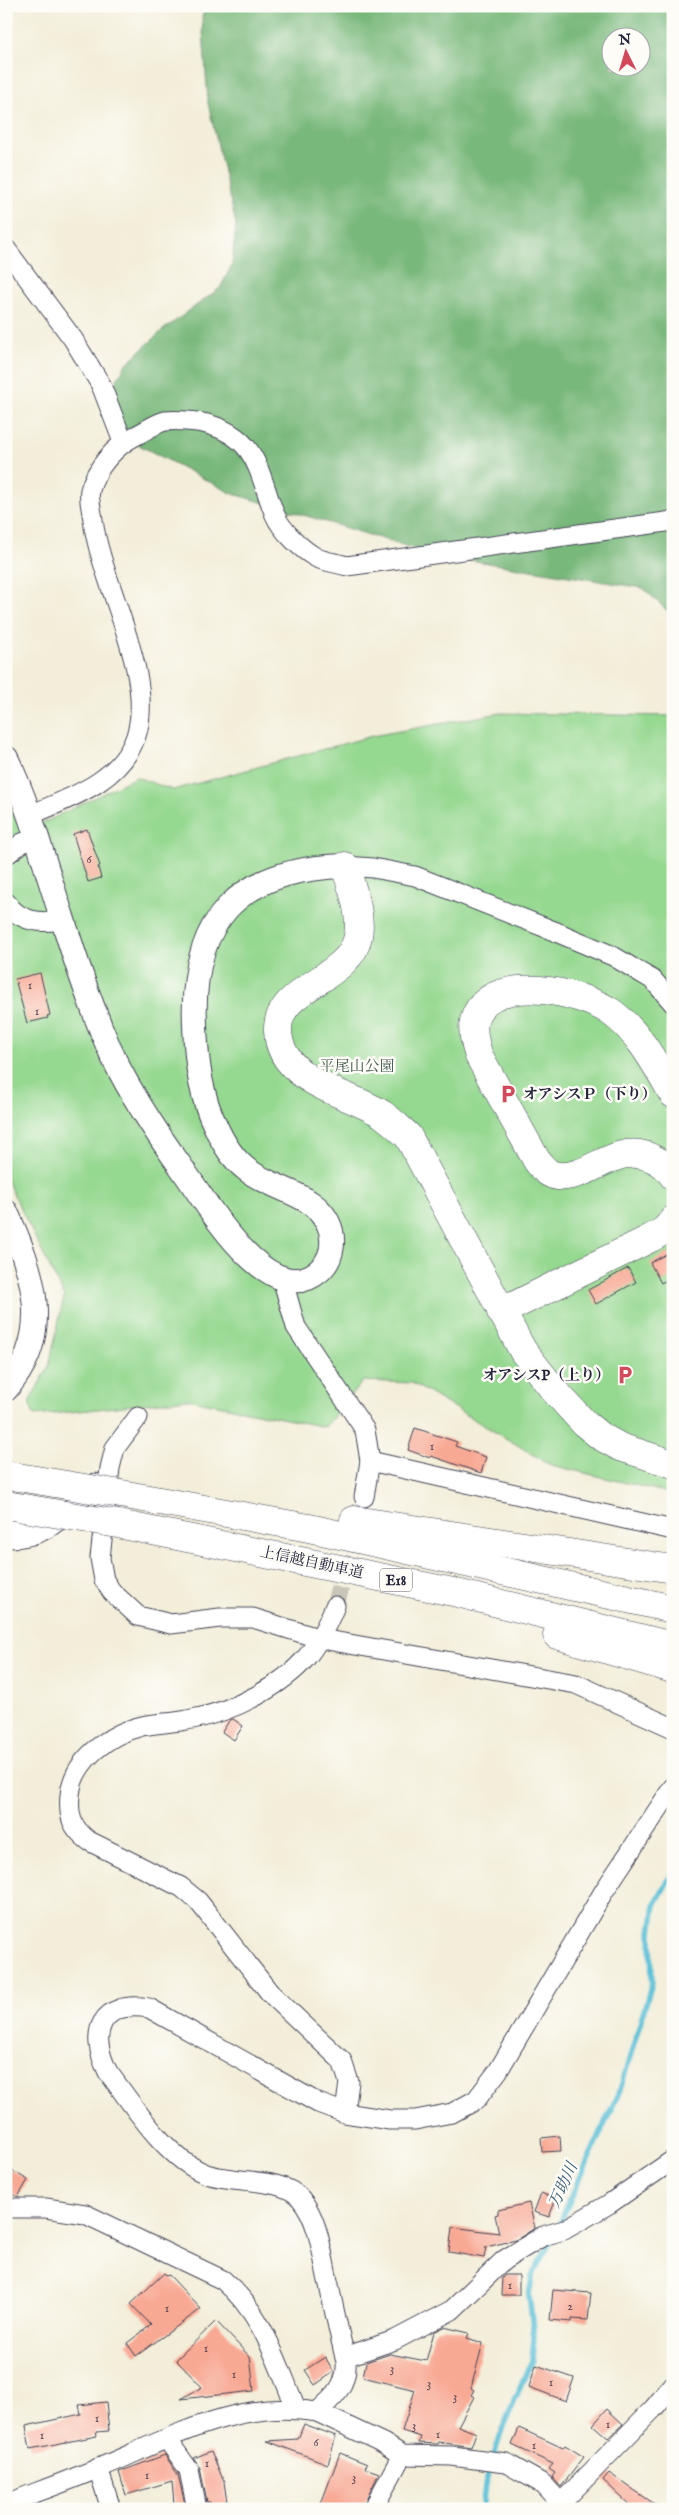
<svg xmlns="http://www.w3.org/2000/svg" width="679" height="2515" font-family="'IM FELL English','Noto Serif JP',serif">
  <rect width="100%" height="100%" fill="#fdfcf7"/>
  <filter id="ink" filterUnits="userSpaceOnUse"><feTurbulence type="fractalNoise" baseFrequency=".02" numOctaves="2"/><feDisplacementMap in="SourceGraphic" scale="10" xChannelSelector="R" yChannelSelector="G"/><feConvolveMatrix kernelMatrix="1 2 1 2 8 2 1 2 1" color-interpolation-filters="sRGB"/></filter>
  <filter id="wash" filterUnits="userSpaceOnUse"><feTurbulence type="fractalNoise" baseFrequency=".0096" numOctaves="4" result="noise"/><feDisplacementMap in="SourceGraphic" scale="20" xChannelSelector="R" yChannelSelector="G"/><feGaussianBlur stdDeviation="1.12" result="paint"/><feColorMatrix in="noise" values="0 0 0 0 0 0 0 0 0 0 0 0 0 0 0 0 0 1.4 0 .05"/><feComposite in="paint" operator="in"/></filter>
  <g filter="url(#wash)">
    <rect width="100%" height="100%" fill="#f3eed9"/>
    <polygon fill="#95d890" stroke="#5c7d66" points="500,713 673,716 673,1494 551,1465 412,1383 363,1381 325,1427 188,1399 34,1416 29,1402 49,1366 64,1296 6,1179 6,789 24,829 49,820 136,777 173,790 372,736"/>
    <path fill="#78b87a" stroke="#4d6d5a" fill-rule="evenodd" d="M206,6h467v610l-30,-28 -211,-34 -201,-61 -94,-49 -20,-25 -7,-27 16,-28 37,-34 57,-42 12,-23 4,-41 -28,-121 -6,-86zM612,38h30v30h-30z"/>
    <g fill="none" stroke-linecap="round" stroke-linejoin="round">
      <g stroke="#5ac0d8" stroke-width="5.5">
        <polyline points="558,2227 620,2090 652,1983 651,1932 655,1905 673,1872"/>
        <polyline points="482,2509 485,2485 502,2430 532,2360 534,2337 529,2295 533,2273 553,2238"/>
      </g>
    </g>
    <g id="blocks">
      <g fill="#f8a994">
        <polygon points="87,829 100,866 98,867 101,878 88,882 73,834"/>
        <polygon points="40,973 50,1015 47,1016 48,1018 27,1023 15,979"/>
        <polygon points="668,1253 673,1263 673,1276 661,1283 650,1263"/>
        <polygon points="628,1268 636,1282 596,1304 588,1290"/>
        <polygon points="415,1428 457,1442 455,1446 486,1457 481,1473 431,1456 430,1458 408,1450"/>
        <polygon points="233,1719 243,1726 234,1740 222,1732 229,1721"/>
        <polygon points="560,2136 561,2151 542,2152 541,2138"/>
        <polygon points="6,2167 28,2180 18,2197 6,2190"/>
        <polygon points="541,2193 556,2199 549,2217 534,2212"/>
        <polygon points="529,2203 535,2228 516,2240 486,2247 484,2258 449,2252 452,2227 499,2233 495,2215 498,2214 498,2210"/>
        <polygon points="164,2273 167,2276 169,2275 201,2309 136,2356 127,2343 151,2325 131,2304"/>
        <polygon points="505,2275 519,2275 519,2295 501,2295 502,2278"/>
        <polygon points="553,2290 591,2293 588,2320 572,2319 572,2322 550,2320"/>
        <polygon points="216,2321 250,2357 254,2391 181,2399 202,2387 176,2360"/>
        <polygon points="444,2327 469,2333 467,2338 483,2343 471,2388 474,2390 471,2395 474,2397 458,2426 476,2433 471,2447 439,2442 438,2444 419,2443 421,2437 402,2431 415,2390 363,2377 366,2362 390,2354 426,2361 434,2332"/>
        <polygon points="325,2357 334,2372 315,2385 305,2370"/>
        <polygon points="536,2365 574,2378 566,2401 529,2387"/>
        <polygon points="106,2402 109,2431 96,2432 97,2436 30,2449 26,2426 81,2414 79,2405"/>
        <polygon points="607,2409 623,2424 608,2438 593,2425"/>
        <polygon points="304,2424 336,2436 328,2464 267,2441 298,2439"/>
        <polygon points="519,2428 563,2448 565,2445 584,2457 561,2487 552,2477 555,2473 549,2469 553,2464 512,2445"/>
        <polygon points="211,2451 224,2482 228,2509 211,2509 210,2502 207,2502 200,2468 194,2458"/>
        <polygon points="340,2453 367,2464 365,2468 379,2473 362,2509 319,2509"/>
        <polygon points="165,2455 178,2475 185,2504 174,2505 172,2481 126,2495 119,2472"/>
        <polygon points="609,2473 662,2509 634,2509 603,2480"/>
      </g>
    </g>
  </g>
  <g filter="url(#ink)">
    <use href="#blocks" fill-opacity="0" stroke="#414153" stroke-width="1"/>
    <g fill="none" stroke-linecap="round" stroke-linejoin="round">
      <polyline stroke="#c9c5b9" stroke-width="19" stroke-dasharray="19 9" stroke-linecap="butt" points="335,1606 364,1497"/>
      <g stroke="#414153" stroke-width="21">
        <g id="minor">
          <polyline points="6,249 73,339 101,385 123,442"/>
          <path d="M30,815c40,-17 91,-34 106,-79 20,-61 -35,-152 -43,-216 -1,-9 -5,-22 -3,-30 6,-22 25,-44 45,-54 9,-4 21,-13 30,-15 11,-1 31,0 42,3 52,14 51,50 68,91 7,16 27,35 42,43 9,4 20,5 30,8l326,-45"/>
          <polyline points="6,855 22,843 37,838"/>
          <polyline points="345,866 373,868 415,876 554,931 613,956 636,970 653,980 673,1003"/>
          <path d="M6,902c13,20 34,22 57,18"/>
          <polyline points="282,1278 296,1327 365,1430 370,1461 364,1497"/>
          <polyline points="138,1417 115,1448 110,1468 100,1558 104,1580 112,1592 138,1616 171,1624 220,1618 253,1618 321,1639 576,1684 673,1728"/>
          <polyline points="370,1461 673,1530"/>
          <polyline points="6,1524 37,1529"/>
          <path d="M6,1538c46,1 59,-25 89,-55"/>
          <polyline points="345,2113 390,2120 415,2120 452,2113 476,2100 498,2071 604,1891 673,1787"/>
          <path d="M6,2208h40l39,6 138,66c41,35 53,81 73,128"/>
          <polyline points="345,2357 395,2340 452,2310 504,2260 543,2236 564,2230 609,2204 673,2160"/>
          <polyline points="317,2412 383,2443 402,2455 452,2456 506,2463 543,2484 566,2509"/>
          <polyline points="167,2439 189,2470 197,2509"/>
          <polyline points="98,2468 111,2509"/>
          <polyline points="561,2503 653,2409 673,2385"/>
          <path d="M6,2504c31,-12 62,-23 93,-36 70,-29 139,-70 218,-56 16,-14 31,-27 29,-50 -6,-26 -12,-51 -17,-77 -7,-28 -9,-63 -28,-86 -18,-23 -71,-15 -97,-26 -39,-16 -71,-68 -96,-101 -20,-39 -8,-72 41,-64l169,95 27,10 4,-31 -7,-21 -72,-68 -72,-92 -17,-14 -92,-46c-17,-13 -21,-24 -19,-46 3,-35 39,-61 72,-69 15,-3 30,-3 45,-6 25,-4 49,-13 71,-25 44,-25 58,-44 77,-89"/>
          <polyline points="373,2509 402,2455"/>
        </g>
      </g>
      <g stroke="#414153" stroke-width="26">
        <g id="tertiary">
          <path d="M6,758c25,51 38,106 56,159 15,48 31,97 52,142 19,39 42,73 67,108 24,33 89,148 139,103 11,-10 14,-25 11,-39 -10,-38 -58,-40 -85,-62 -14,-11 -24,-28 -31,-44 -15,-30 -19,-66 -20,-100 -5,-106 44,-156 150,-159"/>
          <path d="M6,1212c27,59 49,122 0,177"/>
        </g>
      </g>
      <g stroke="#414153" stroke-width="29">
        <g id="motorway">
          <path d="M345,866c7,22 17,47 13,70 -7,44 -82,50 -80,95 2,51 69,61 104,83 9,6 18,15 26,22l115,215 30,38 31,34 16,13 20,11 53,17"/>
          <path d="M673,1094c-17,-29 -34,-62 -62,-82 -29,-20 -116,-40 -135,3 -6,13 -1,29 3,41l58,105c6,7 11,14 21,15 33,3 58,-35 94,-18 9,4 16,9 21,18"/>
          <polyline points="501,1312 651,1238 665,1230 673,1220"/>
          <polyline points="121,1494 309,1528 673,1609"/>
          <polyline points="354,1520 673,1569"/>
          <polyline points="118,1524 453,1592 673,1646"/>
          <polyline points="557,1635 673,1669"/>
        </g>
      </g>
      <use href="#minor" stroke="#fff" stroke-width="19"/>
      <use href="#tertiary" stroke="#fff" stroke-width="24"/>
      <use href="#motorway" stroke="#fff" stroke-width="28"/>
      <g stroke="#414153" stroke-width="29" stroke-linecap="butt">
        <g id="motorway-bridge">
          <polyline points="6,1475 121,1494"/>
          <polyline points="6,1505 118,1524"/>
        </g>
      </g>
      <use href="#motorway-bridge" stroke="#fff" stroke-width="28"/>
    </g>
  </g>
  <defs>
    <g id="parking-bare" transform="scale(1.5)"><path d="M-3.5-5.5H1a3.5 3.5 0 0 1 0 7H-1V5.5H-3.5ZM-1-3.4V-.6H.8a1.4 1.4 0 0 0 0-2.8Z" fill="#d1495b" stroke="#fdfcf7" stroke-width="2.5" paint-order="stroke"/></g>
  </defs>
  <g fill-rule="evenodd">
    <use href="#parking-bare" x="508" y="1094"/>
    <use href="#parking-bare" x="625" y="1375"/>
  </g>
  <g text-anchor="middle" stroke-width="5" stroke-linejoin="round" paint-order="stroke">
    <g font-size="12" fill="#584451">
      <text x="89" y="863">6</text>
      <text x="30" y="989">1</text>
      <text x="37" y="1015">1</text>
      <text x="432" y="1450">1</text>
      <text x="510" y="2289">1</text>
      <text x="570" y="2310">2</text>
      <text x="167" y="2312">1</text>
      <text x="206" y="2352">1</text>
      <text x="392" y="2372">3</text>
      <text x="234" y="2378">1</text>
      <text x="551" y="2386">1</text>
      <text x="429" y="2387">3</text>
      <text x="455" y="2400">3</text>
      <text x="97" y="2422">1</text>
      <text x="608" y="2428">1</text>
      <text x="414" y="2429">3</text>
      <text x="438" y="2438">1</text>
      <text x="42" y="2439">1</text>
      <text x="316" y="2446">6</text>
      <text x="534" y="2449">1</text>
      <text x="207" y="2467">1</text>
      <text x="147" y="2479">1</text>
      <text x="354" y="2481">3</text>
    </g>
    <rect fill="#fdfcf7" stroke="#646373" stroke-width="1" x="380" y="1568.5" width="32" height="23" rx="4"/>
    <g font-size="14" font-weight="bold" fill="#22223b">
      <text x="396" y="1585">E18</text>
    </g>
    <g font-size="15" fill="#445954" stroke="#fdfcf7">
      <text x="357" y="1071">平尾山公園</text>
    </g>
    <g font-size="15" font-weight="bold" fill="#22223b" stroke="#fdfcf7" text-anchor="start">
      <text x="523" y="1099">オアシスＰ（下り）</text>
      <text x="610" y="1380" text-anchor="end">オアシスP（上り）</text>
    </g>
    <g font-size="15" fill="#22223b" stroke="#fdfcf7">
      <text transform="translate(312 1562) rotate(12)" y="5">上信越自動車道</text>
    </g>
    <g font-size="16" font-style="italic" fill="#365972" stroke="#fdfcf7">
      <text transform="translate(562 2185) rotate(-66)" y="6">万助川</text>
    </g>
  </g>
  <rect width="679" height="2515" fill="none" stroke="#fdfcf7" stroke-width="25"/>
  <g transform="translate(626 52) rotate(355)"><circle r="24" fill="#fdfcf7" stroke="#a5a5ac"/>
  <path d="M0-4L9 19L0 12L-9 19Z" fill="#d1495b"/>
  <text y="-8" font-size="14" font-weight="bold" text-anchor="middle" fill="#22223b">N</text>
  </g>
</svg>
